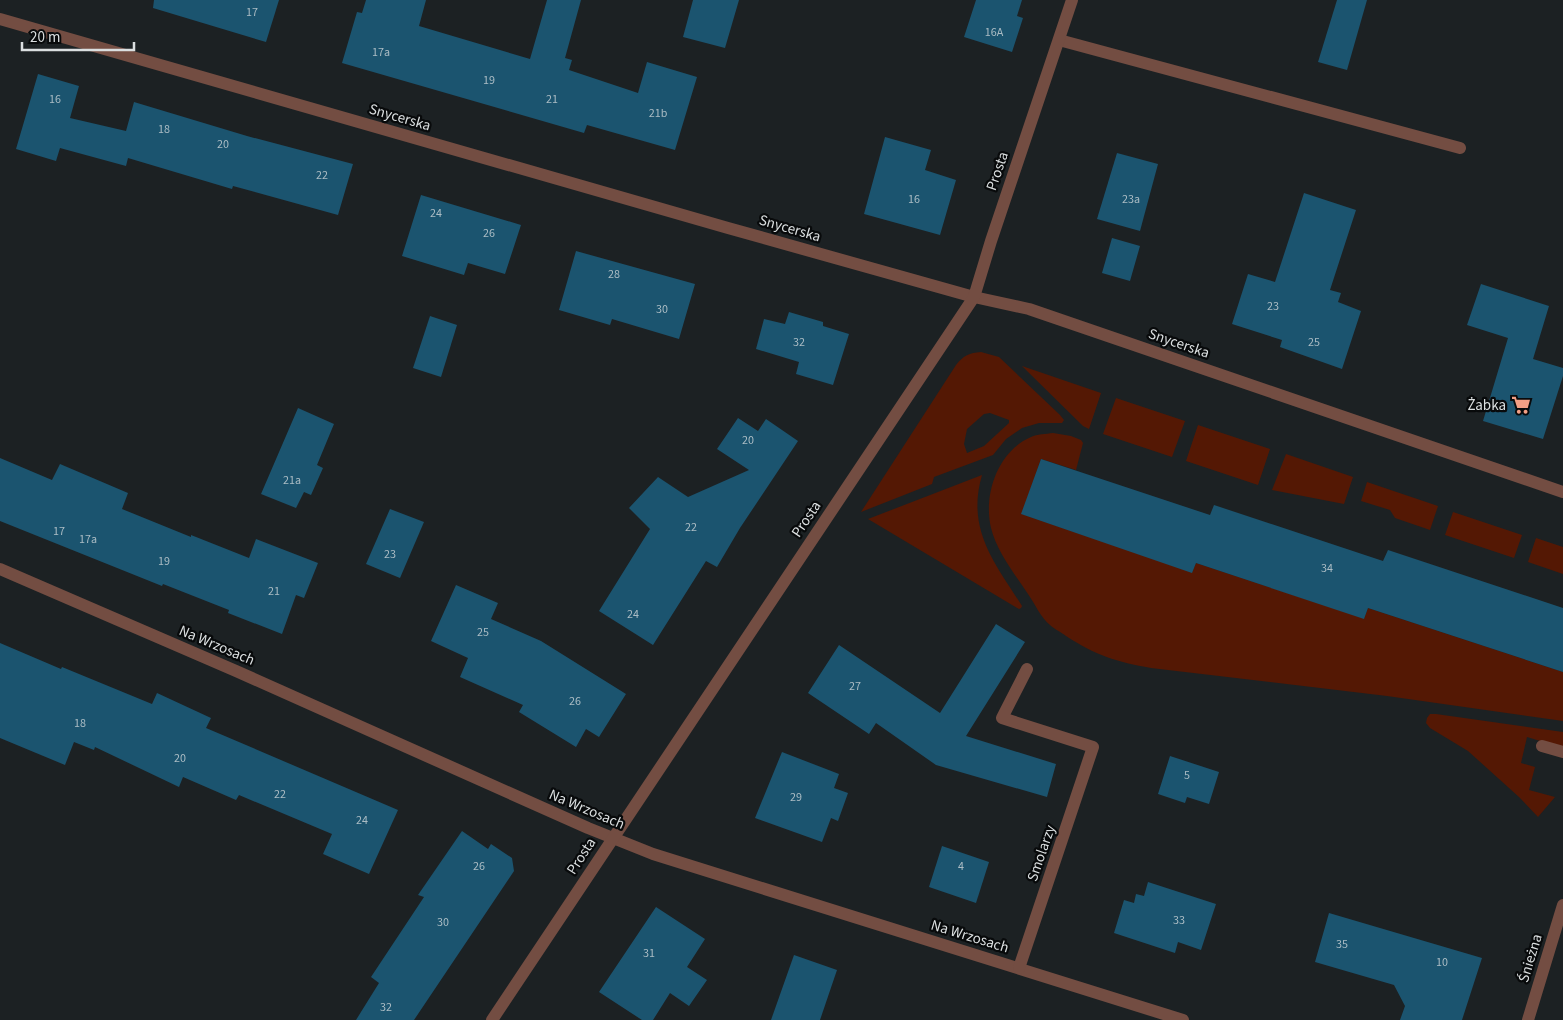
<svg xmlns="http://www.w3.org/2000/svg" width="1563" height="1020" font-family="'Source Sans 3',sans-serif">
  <rect width="100%" height="100%" fill="#1c2123"/>
  <g fill="#541804" fill-rule="evenodd">
    <path d="M981,352l18,5 61,58 4,5 -2,3h-23l-17,5 -16,11 -13,16 -59,22 -2,7 -71,28 95,-147c8,-10 13,-12 25,-13zM990,413l19,7v3l-25,23 -17,7 -3,-9 3,-15 17,-15z"/>
    <polygon points="1022,366 1101,393 1089,429 1083,426"/>
    <polygon points="1116,398 1185,421 1172,457 1103,434"/>
    <polygon points="1198,425 1270,449 1258,485 1186,461"/>
    <path d="M1053,433l18,3 10,4 2,3 -7,27 -35,-11 -19,55 170,58 4,-9 168,55 4,-10 195,64v49l-176,-25 -236,-28c-34,-6 -56,-13 -85,-32 -5,-4 -12,-7 -16,-11 -9,-7 -15,-21 -22,-31 -14,-21 -31,-42 -37,-66 -8,-34 7,-77 40,-91 6,-3 15,-3 22,-4z"/>
    <polygon points="1286,454 1353,477 1344,504 1272,490"/>
    <path d="M982,475c-16,55 13,88 40,131l-1,2 -2,1 -151,-90z"/>
    <polygon points="1367,482 1438,506 1430,530 1395,518 1390,510 1361,501"/>
    <polygon points="1453,512 1522,535 1514,558 1445,535"/>
    <polygon points="1536,538 1563,547 1563,574 1528,562"/>
    <polygon points="1430,714 1436,714 1563,732 1563,748 1527,737 1521,763 1535,767 1529,790 1555,797 1538,817 1519,797 1468,751 1430,728 1426,723 1427,718"/>
  </g>
  <g fill="#1b546f">
    <polygon points="154,0 279,0 266,42 153,8"/>
    <polygon points="366,0 426,0 419,26 530,59 547,0 581,0 565,58 572,60 569,70 638,93 647,62 697,77 675,150 587,125 584,133 342,63 357,12 362,13"/>
    <polygon points="693,0 739,0 725,48 683,37"/>
    <polygon points="976,0 1022,0 1017,16 1023,18 1012,52 964,37"/>
    <polygon points="1337,0 1367,0 1347,70 1318,62"/>
    <polygon points="38,74 79,86 70,118 126,131 134,102 247,136 353,164 338,215 233,186 232,189 128,158 126,166 60,148 56,161 16,149"/>
    <polygon points="885,137 931,150 925,170 956,180 940,235 864,214"/>
    <polygon points="1117,153 1158,164 1140,231 1097,219"/>
    <polygon points="1304,193 1356,210 1330,290 1341,293 1338,302 1361,311 1342,369 1280,347 1282,340 1232,324 1248,274 1275,282"/>
    <polygon points="421,195 521,225 505,274 468,263 464,275 402,256"/>
    <polygon points="1112,238 1140,246 1130,281 1102,273"/>
    <polygon points="576,251 695,284 679,339 612,319 610,325 559,310"/>
    <polygon points="1481,284 1549,306 1533,359 1563,368 1563,376 1543,439 1483,421 1508,338 1467,325"/>
    <polygon points="789,312 823,322 823,326 849,334 833,385 796,374 799,362 756,349 764,319 785,324"/>
    <polygon points="430,316 457,325 441,377 413,368"/>
    <polygon points="298,408 334,424 317,465 323,468 311,495 304,492 296,508 261,494"/>
    <polygon points="738,418 758,431 766,419 798,441 740,528 717,567 706,561 653,645 599,611 650,529 629,508 658,477 688,497 749,470 717,449"/>
    <polygon points="0,458 52,480 60,464 128,493 122,509 191,537 191,535 249,558 256,539 318,563 304,598 296,595 282,634 228,613 229,610 163,584 162,586 0,521"/>
    <polygon points="1041,459 1210,515 1214,505 1383,561 1388,550 1563,608 1563,672 1368,608 1364,619 1196,563 1192,573 1021,514"/>
    <polygon points="390,509 424,522 400,578 366,564"/>
    <polygon points="456,585 498,603 491,619 541,641 626,694 599,737 586,729 576,747 519,712 523,705 460,677 468,658 431,641"/>
    <polygon points="996,624 1025,642 966,736 1056,764 1047,797 936,765 876,723 869,734 808,693 839,645 940,713"/>
    <polygon points="0,643 61,669 62,667 152,704 157,693 211,718 206,728 398,810 369,874 323,854 332,834 239,795 236,800 183,777 179,787 95,747 94,750 74,742 65,765 0,738"/>
    <polygon points="782,752 839,774 834,788 848,793 838,821 831,818 822,842 755,818"/>
    <polygon points="1170,756 1219,772 1209,804 1187,797 1185,803 1158,794"/>
    <polygon points="462,831 488,849 491,844 512,858 514,871 414,1020 356,1020 379,983 371,977 424,897 418,895"/>
    <polygon points="942,846 989,862 976,903 929,887"/>
    <polygon points="1148,882 1216,904 1201,950 1178,942 1175,953 1114,933 1124,900 1134,903 1136,894 1144,896"/>
    <polygon points="656,907 705,939 687,967 707,980 689,1006 670,993 653,1020 642,1020 599,992"/>
    <polygon points="1329,913 1482,958 1462,1020 1400,1020 1405,1006 1394,985 1315,962"/>
    <polygon points="794,955 837,970 820,1020 771,1020"/>
  </g>
  <g fill="none" stroke-linecap="round" stroke-linejoin="round">
    <g stroke="#734d42" stroke-width="12">
      <polyline points="0,19 728,228 974,297 1029,309 1563,492"/>
      <polyline points="1059,40 1460,148"/>
      <polyline points="0,569 236,671 588,828 653,854 1183,1020"/>
      <polyline points="1542,746 1563,752"/>
      <polyline points="1019,968 1093,747 1002,718 1027,669"/>
      <polyline points="492,1020 974,297 991,241 1072,0"/>
      <polyline points="1528,1020 1563,905"/>
    </g>
  </g>
  <defs>
    <g id="supermarket-bare" transform="scale(1.5)"><path d="M-6-5.5h2.5l.6 2H6L4.5 2H-2.5L-4.4-4H-6ZM-1.5 3.2a1.3 1.3 0 1 0 .1 0ZM3 3.2a1.3 1.3 0 1 0 .1 0Z" fill="#f39f85" stroke="#080a0b" stroke-width="2.5" paint-order="stroke"/></g>
  </defs>
  <g fill-rule="evenodd">
    <use href="#supermarket-bare" x="1521" y="405"/>
  </g>
  <g text-anchor="middle" stroke-width="4.5" stroke-linejoin="round" paint-order="stroke">
    <g font-size="12" fill="#abbcc4">
      <text x="252" y="16">17</text>
      <text x="994" y="36">16A</text>
      <text x="381" y="56">17a</text>
      <text x="489" y="84">19</text>
      <text x="55" y="103">16</text>
      <text x="552" y="103">21</text>
      <text x="658" y="117">21b</text>
      <text x="164" y="133">18</text>
      <text x="223" y="148">20</text>
      <text x="322" y="179">22</text>
      <text x="914" y="203">16</text>
      <text x="1131" y="203">23a</text>
      <text x="436" y="217">24</text>
      <text x="489" y="237">26</text>
      <text x="614" y="278">28</text>
      <text x="1273" y="310">23</text>
      <text x="662" y="313">30</text>
      <text x="799" y="346">32</text>
      <text x="1314" y="346">25</text>
      <text x="748" y="444">20</text>
      <text x="292" y="484">21a</text>
      <text x="691" y="531">22</text>
      <text x="59" y="535">17</text>
      <text x="88" y="543">17a</text>
      <text x="390" y="558">23</text>
      <text x="164" y="565">19</text>
      <text x="1327" y="572">34</text>
      <text x="274" y="595">21</text>
      <text x="633" y="618">24</text>
      <text x="483" y="636">25</text>
      <text x="855" y="690">27</text>
      <text x="575" y="705">26</text>
      <text x="80" y="727">18</text>
      <text x="180" y="762">20</text>
      <text x="1187" y="779">5</text>
      <text x="280" y="798">22</text>
      <text x="796" y="801">29</text>
      <text x="362" y="824">24</text>
      <text x="479" y="870">26</text>
      <text x="961" y="870">4</text>
      <text x="1179" y="924">33</text>
      <text x="443" y="926">30</text>
      <text x="1342" y="948">35</text>
      <text x="649" y="957">31</text>
      <text x="1442" y="966">10</text>
      <text x="386" y="1011">32</text>
    </g>
    <g font-size="15" fill="#dbdfe0" stroke="#080a0b">
      <text transform="translate(400 117) rotate(16)" y="5">Snycerska</text>
      <text transform="translate(997 171) rotate(-71)" y="5">Prosta</text>
      <text transform="translate(790 228) rotate(16)" y="5">Snycerska</text>
      <text transform="translate(1179 343) rotate(19)" y="5">Snycerska</text>
      <text transform="translate(806 519) rotate(-56)" y="5">Prosta</text>
      <text transform="translate(217 645) rotate(23)" y="5">Na Wrzosach</text>
      <text transform="translate(587 809) rotate(23)" y="5">Na Wrzosach</text>
      <text transform="translate(1041 853) rotate(-71)" y="5">Smolarzy</text>
      <text transform="translate(581 856) rotate(-57)" y="5">Prosta</text>
      <text transform="translate(970 936) rotate(17)" y="5">Na Wrzosach</text>
      <text transform="translate(1530 958) rotate(-73)" y="5">Śnieżna</text>
    </g>
    <g font-size="15" fill="#dbdfe0" stroke="#080a0b" text-anchor="end">
      <text x="1506" y="410">Żabka</text>
    </g>
  </g>
  <path d="M22 42v8h112v-8" fill="none" stroke="#dbdfe0" stroke-width="2.5"/>
  <text x="30" y="42" font-size="15" fill="#dbdfe0" stroke="#080a0b" stroke-width="4" paint-order="stroke">20 m</text>
</svg>
